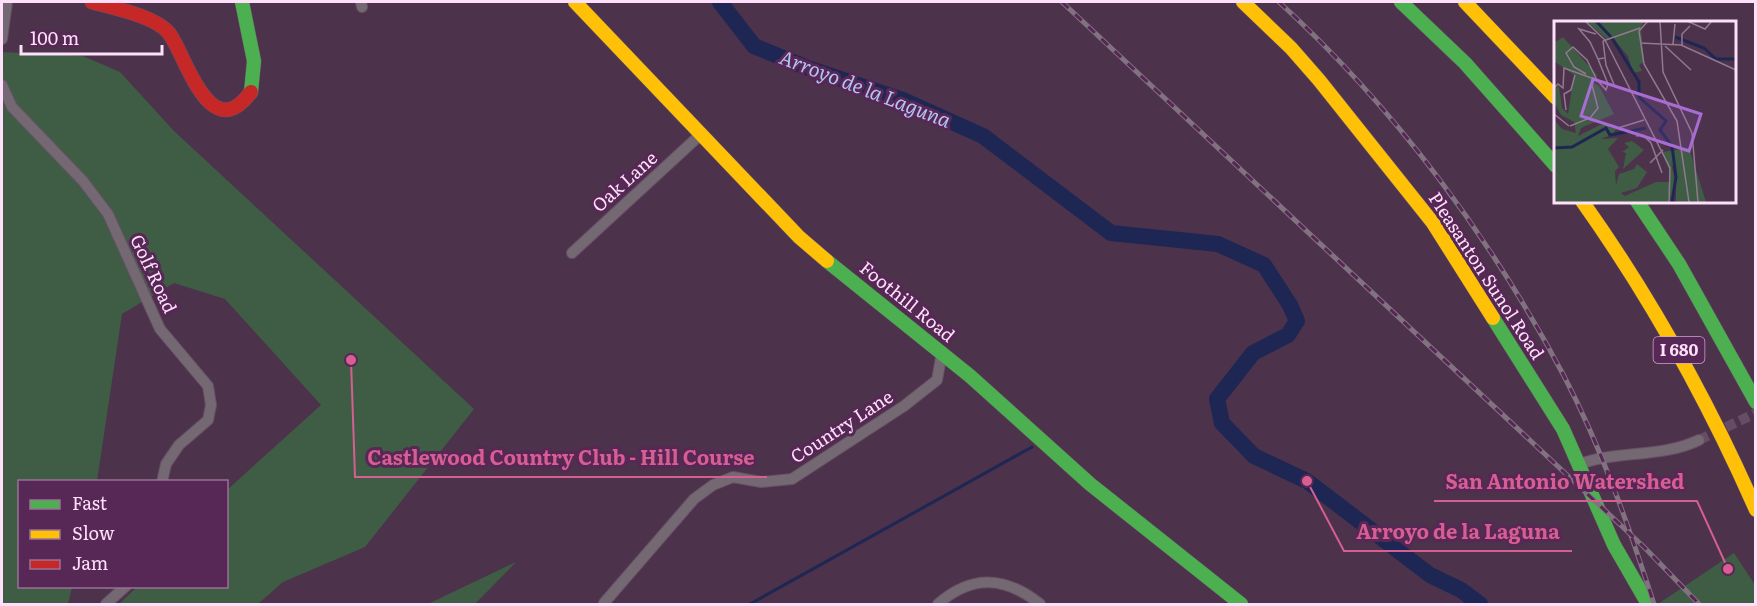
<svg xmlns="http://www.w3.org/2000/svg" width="1757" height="606" font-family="Literata,serif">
  <rect width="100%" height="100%" fill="#4c324b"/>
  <g fill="#3f5d45">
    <polygon points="2,52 83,56 120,72 174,131 474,409 365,547 283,582 258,604 119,604 137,587 226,586 227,490 321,405 225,299 174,283 122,314 97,481 20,482 20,586 72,587 68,604 2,604"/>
    <polygon points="1734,553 1755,585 1755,604 1658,604"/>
    <polygon points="516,562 475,604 428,604"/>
  </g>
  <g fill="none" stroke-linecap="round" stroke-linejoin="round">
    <polyline stroke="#1e2653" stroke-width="3" points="750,604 1032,447"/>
    <polyline stroke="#1e2653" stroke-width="16" points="720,2 754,46 805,67 903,100 983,136 1111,233 1218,244 1264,265 1290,305 1297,321 1288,335 1253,353 1217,399 1222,423 1254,456 1307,481 1430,575 1461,590 1480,604"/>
    <polyline stroke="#674c65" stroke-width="10" stroke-dasharray="10 5" stroke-linecap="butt" points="1699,440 1756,413"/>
    <g stroke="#665065" stroke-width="12">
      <g id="street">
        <polyline points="361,2 362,7"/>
        <polyline points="2,39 7,2"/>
        <polyline points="2,85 12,107 83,181 108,214 160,329 208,386 211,405 208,420 179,445 166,464 162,482"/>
        <polyline points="572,253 700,135"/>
        <path d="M1580,464c39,-14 82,-6 119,-24"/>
        <polyline points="604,603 694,499 713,485 733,477 761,482 792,479 904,406 937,380 942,352"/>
        <polyline points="106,604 126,586"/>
        <path d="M938,604c34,-30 67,-28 102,0"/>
      </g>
    </g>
    <g stroke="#665065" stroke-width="15">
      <g id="fast">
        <polyline points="242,2 254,61 251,92"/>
        <polyline points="1401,2 1465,63 1556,166"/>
        <polyline points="1637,201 1679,264 1756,402"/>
        <polyline points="827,261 970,376 1090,484 1241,604"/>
        <polyline points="1493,318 1563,429 1614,545 1648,604"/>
      </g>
    </g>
    <g stroke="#665065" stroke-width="15">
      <g id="slow">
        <polyline points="575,2 799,237 827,261"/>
        <polyline points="1243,2 1291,48 1319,80 1433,223 1493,318"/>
        <polyline points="1465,2 1556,98"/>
        <path d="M1582,201c69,97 126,200 174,309"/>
      </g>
    </g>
    <g stroke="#665065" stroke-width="15">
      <path id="jam" d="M92,2c21,6 63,14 77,31 17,23 41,115 82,59"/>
    </g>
    <use href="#street" stroke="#746873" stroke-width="10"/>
    <use href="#fast" stroke="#4caf50" stroke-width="14"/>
    <use href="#slow" stroke="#ffc107" stroke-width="14"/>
    <use href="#jam" stroke="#c62828" stroke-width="14"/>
    <g stroke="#827281" stroke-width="5">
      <g id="rail">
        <polyline points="1062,2 1644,547 1699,604"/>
        <path d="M1279,2c116,106 212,236 285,374 38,73 65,151 90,228"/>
      </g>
    </g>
    <use href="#rail" stroke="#572755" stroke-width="3" stroke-dasharray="9" stroke-linecap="butt"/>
  </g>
  <g text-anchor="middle" stroke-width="6" stroke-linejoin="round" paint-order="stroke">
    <rect fill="#572755" stroke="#cca8c9" stroke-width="1.5" x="1653.5" y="337" width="51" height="26" rx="4.5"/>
    <g font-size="16" font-weight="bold" fill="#fee0fb">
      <text x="1679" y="356">I 680</text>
    </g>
    <g font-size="18" fill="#fee0fb" stroke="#572755">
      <text transform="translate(625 182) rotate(-42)" y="6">Oak Lane</text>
      <text transform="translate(153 274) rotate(65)" y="6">Golf Road</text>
      <text transform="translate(1486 276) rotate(57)" y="6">Pleasanton Sunol Road</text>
      <text transform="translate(907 302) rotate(39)" y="6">Foothill Road</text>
      <text transform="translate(842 427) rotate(-33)" y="6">Country Lane</text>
    </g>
    <g font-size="20" font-style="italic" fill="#b2c4f3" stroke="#572755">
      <text transform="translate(865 89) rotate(21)" y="7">Arroyo de la Laguna</text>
    </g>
  </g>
  <g transform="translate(1554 21)">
    <rect width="182" height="182" fill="#4c324b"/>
    <path d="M32,0h58l-3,6 3,35 -5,3 3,6 -9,2 -5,-17 -16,-19 -5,2zM9,16l34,38 -5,7 7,4 15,28 -33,14 -3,8 22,-11 14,-1 -5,3 7,2 -3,5 -12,5 17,-1 -10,11 11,18 -4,4 1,14 3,-11 15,-5 3,-5 10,8 -10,16 -16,5 4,3 31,-14h14l-2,20h-114v-82l8,9 14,4 -2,-11 -13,-7 -7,-13v-13l5,-3 3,22 6,6 6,-39 -20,-14v-18zM78,120l12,9 -21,19 3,-16 -4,-1 7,-5 -5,-4zM135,127l17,54h-30v-29l-5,-11 4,19 -5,21 -1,-32 -7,-18z" fill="#3f5d45"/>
    <path fill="none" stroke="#1e2653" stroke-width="3" d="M42,0l15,16M121,16l29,11 12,11h20M58,17l27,44v15l27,24 -6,9 12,16 4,31 -4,25M0,127l18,-1 34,-19 4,7 36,-7"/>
    <path fill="none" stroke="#937891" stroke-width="1.5" d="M31,0l20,19M94,0l-9,10 5,33 33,57 12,81M106,0l3,51 29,61 6,69M133,0l18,8 7,-8M42,13l-17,-5 11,13 8,17M51,19l65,128 -1,34M49,20l3,24 9,22M49,20l37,-13M86,22l41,2 55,25M119,23l2,-20M128,24v-11l8,-8M111,25l26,24M32,53l-12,-7 -8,-14 7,-6 14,13 10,20M0,67l4,-4 5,4 1,-20 33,12 9,10 2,-6 -10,-25 6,-1M12,89l-2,-16 7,-4 4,-15M0,93l15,12M16,105l20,-8 8,-10 -6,-23 2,-6M64,107l26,-8M82,115l7,-1 8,8 11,30M96,142l13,-13"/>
    <path fill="#a96bd4" fill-opacity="0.15" stroke="#a96bd4" stroke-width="3" d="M39,58l108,35 -12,37 -108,-35z"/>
    <rect width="182" height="182" fill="none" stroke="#fee0fb" stroke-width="3"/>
  </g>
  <path fill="none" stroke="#d75e93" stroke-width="2" d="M351 360L355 477H767M1728 569L1697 501H1434M1307 481L1344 551H1572"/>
  <g fill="#d75e93" stroke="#572755" stroke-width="2">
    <circle cx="351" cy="360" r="6"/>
    <circle cx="1728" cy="569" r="6"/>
    <circle cx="1307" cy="481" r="6"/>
  </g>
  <g font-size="20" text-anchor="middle" font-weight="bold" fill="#d75e93" stroke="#572755" stroke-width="6" stroke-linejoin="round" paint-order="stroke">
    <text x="561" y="465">Castlewood Country Club - Hill Course</text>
    <text x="1565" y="489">San Antonio Watershed</text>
    <text x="1458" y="539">Arroyo de la Laguna</text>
  </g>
  <rect width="1757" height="606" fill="none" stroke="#fee0fb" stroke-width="6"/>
  <rect x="18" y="480" width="210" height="108" fill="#572755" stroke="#9a7197" stroke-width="1.5"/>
  <rect x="30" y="500" width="30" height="9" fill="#4caf50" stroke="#9a7197" stroke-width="1.5"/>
  <text x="72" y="510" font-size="18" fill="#fee0fb">Fast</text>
  <rect x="30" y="530" width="30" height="9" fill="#ffc107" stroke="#9a7197" stroke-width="1.5"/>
  <text x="72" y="540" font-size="18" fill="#fee0fb">Slow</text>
  <rect x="30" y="560" width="30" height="9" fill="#c62828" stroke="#9a7197" stroke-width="1.5"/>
  <text x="72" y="570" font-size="18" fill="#fee0fb">Jam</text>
  <path d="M21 45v9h141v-9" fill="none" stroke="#fee0fb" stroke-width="3"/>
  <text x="30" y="45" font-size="18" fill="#fee0fb" stroke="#572755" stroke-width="4.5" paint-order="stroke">100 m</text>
</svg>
